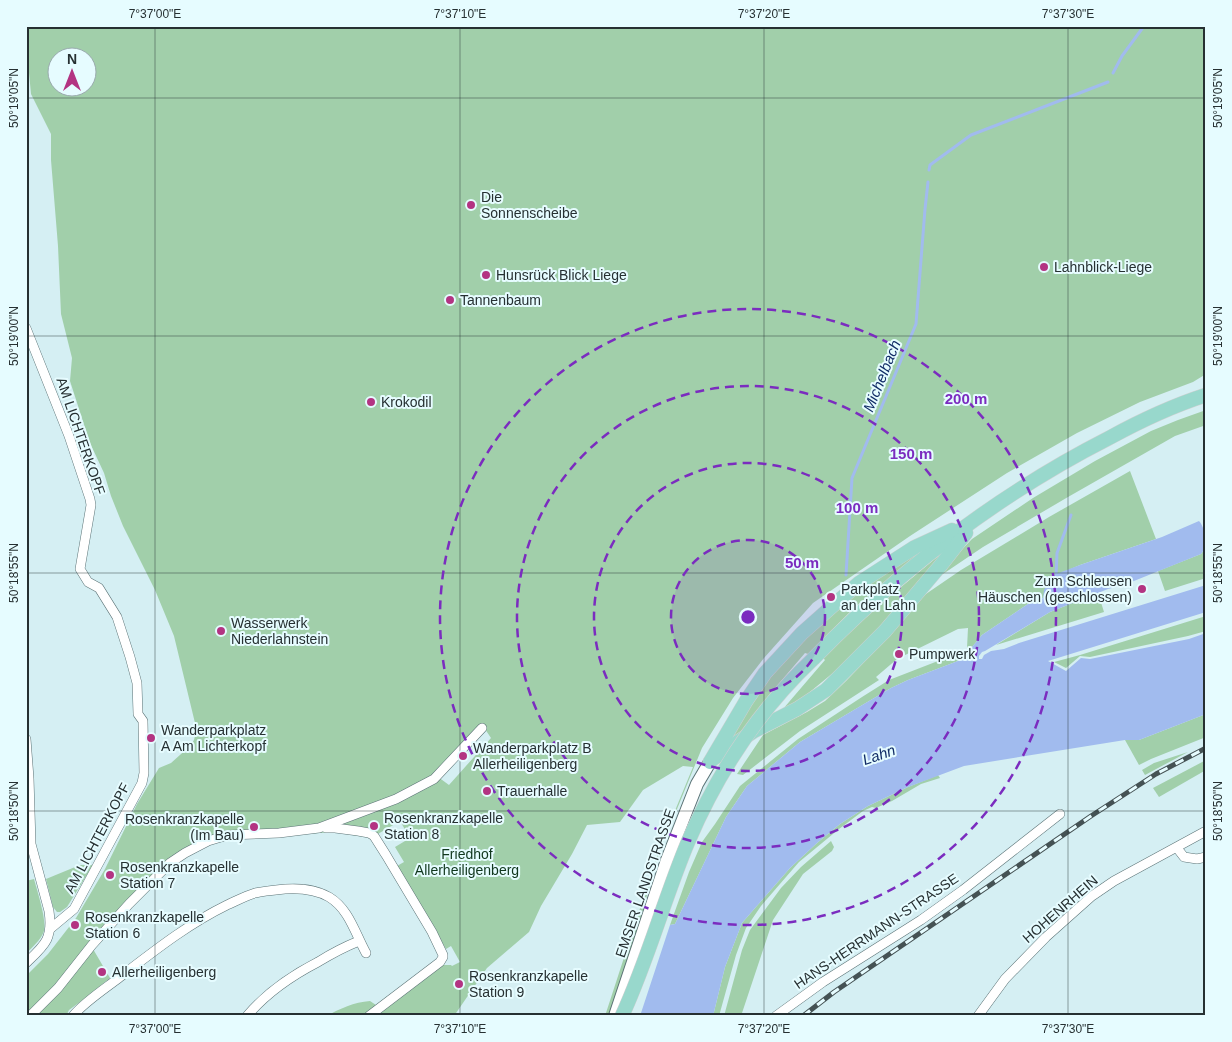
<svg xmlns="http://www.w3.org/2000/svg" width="1232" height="1042" font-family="Arial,sans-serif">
  <rect width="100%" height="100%" fill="#d5eff3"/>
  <g fill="#a1cfaa" fill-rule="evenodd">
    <path d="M26,26h1180v348l-13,8 -53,20 -63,31 -70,40 -97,63 -97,67 -49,55 -31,40 -31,50 -43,105 -25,88 -25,75h-4l55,-169 33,-80 -10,-1 -40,24 -23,32 -33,3 -15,29 -31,52 -12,26 -42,36 -33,48h-128c14,-7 28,-14 44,-15l6,4 10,-8 55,-32h10l1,1 8,-4 -9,-16 -5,3 -49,-83 7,-4 -9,-15 15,-9 -10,-17 -29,17 -37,-6 -105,7 -22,7 -16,7 -19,13 -31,31 -48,52 17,29 -26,21 -15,11 -3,6h-40v-40l22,-22 28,-36 29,-49 32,-65 22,-36 12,-5 19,-17 4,-6 2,-8 -1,-9 -21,-87 -19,-46 -32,-64 -12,-30 -7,-23 -14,-30 -20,-62 2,-23 -11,-44 -3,-68 -7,-86v-26l-20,-40 -5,-53zM58,58h30v30h-30zM485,729l6,9 -42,47 -15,-11z"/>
    <polygon points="1206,410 1206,425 1175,436 1068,497 983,547 943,574 938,574 972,539 1033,498 1095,461 1151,431 1178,420"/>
    <polygon points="1130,471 1156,539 1080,565 1052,577 1043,598 1028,604 982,635 972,647 967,648 968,628 958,629 897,659 876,677 879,680 800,731 743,775 737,774 763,735 807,712 825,701 846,681 890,635 923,596 961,570 1049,517"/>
    <polygon points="1206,547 1206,578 1165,591 1158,571 1201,554"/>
    <polygon points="919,551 920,554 853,609 808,654 805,653 770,694 737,738 722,747 749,703 799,643 865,587"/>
    <polygon points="942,553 944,556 856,654 805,696 787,707 783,709 825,660 823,658 871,612"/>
    <polygon points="1098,593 1104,612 996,645 1050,612"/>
    <polygon points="1206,616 1206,631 1188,636 1090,657 1080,656 1066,668 1054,662 1080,655"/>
    <polygon points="956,654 964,654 958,661 908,680 891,688 800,742 747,786 726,817 675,924 670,925 689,872 702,842 715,824 740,786 798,739 862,697 889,680"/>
    <polygon points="1206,714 1206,737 1151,759 1139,765 1125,740 1139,740"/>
    <polygon points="1188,752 1145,775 1142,770 1154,763"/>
    <polygon points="1206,760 1206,770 1159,797 1153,788"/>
    <polygon points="938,775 940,778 921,784 892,801 876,808 872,807 863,811 839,829 799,862 761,906 746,928 736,955 719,1016 713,1016 725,967 742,923 790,868 817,843 840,824 868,806 908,787"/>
    <polygon points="831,841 834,847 832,851 803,874 773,920 741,1016 724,1016 742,950 750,930 781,888 801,867"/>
    <polygon points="80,865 93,865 67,907 60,912 57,912 53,907 46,879"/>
    <path d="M34,879c3,11 13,42 10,52 -3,9 -12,16 -18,23v-73z"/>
  </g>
  <path fill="#a1bbee" d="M1199,521c4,4 9,19 7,26 -1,1 -4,6 -5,7l-77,31 -16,4 -58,23 -65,39 -3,1 -3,4v3h3l2,-4 7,-4 13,-2 15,-6 187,-58v27l-158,49 18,10 15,-13 9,1 99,-20 17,-6v81l-67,26h-14l-161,26 -56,21 -40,19 -28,18 -23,19 -27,25 -48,55 -17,44 -12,49h-73l30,-91 5,-1 51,-107 21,-31 53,-44 91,-54 17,-8 50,-19 6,-7 3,-1 15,-18 46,-31 15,-6 1,-8 8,-13 4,-3 24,-9 82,-28z"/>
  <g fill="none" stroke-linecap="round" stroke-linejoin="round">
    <g stroke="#a1bbee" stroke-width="3">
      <polyline points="1113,73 1122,56 1144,26"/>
      <polyline points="929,170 930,165 971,135 1108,82"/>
      <polyline points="846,575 852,478 916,324 925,209 928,182"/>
      <polyline points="1056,577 1057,553 1071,515"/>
    </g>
    <g stroke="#5b7376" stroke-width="10">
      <g id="street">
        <polyline points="26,328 69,436 90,499 91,505 80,569 88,582 99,588 117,617 130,657 137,683 138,714 143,721 144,773 142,783 74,909 50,929"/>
        <path d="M26,739l3,39 2,66 18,67c4,28 -4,34 -23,52"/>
        <polyline points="326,828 335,828 358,831 369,833 374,836 386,855 432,932 443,955 443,957 440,962 369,1016"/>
        <polyline points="1177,848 1184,857 1197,859 1206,857"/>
        <polyline points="30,1016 58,988 92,945 129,904 170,863 185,853 208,841 228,835 279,833 319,828 396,799 434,779 482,728"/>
        <path d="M73,1016c10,-13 33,-28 47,-39 34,-26 68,-53 107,-72 9,-4 18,-9 28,-12 9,-2 20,-3 30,-4 16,-1 30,0 44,8 20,12 26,36 37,56"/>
        <path d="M247,1016c20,-24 44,-40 71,-54 13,-8 26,-15 41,-21"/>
        <polyline points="776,1016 823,982 921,920 963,890 1060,814"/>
        <polyline points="978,1016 1005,979 1046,937 1092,896 1114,881 1206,831"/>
      </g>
    </g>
    <g stroke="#5b7376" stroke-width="14">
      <polyline id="secondary" points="615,1016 667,860 697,784 710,762"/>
    </g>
    <g stroke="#cfd1d2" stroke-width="15">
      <g id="primary">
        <path d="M813,659c86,-88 186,-165 296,-221 31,-17 63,-32 97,-43"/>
        <polyline points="713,759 754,731 797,709 826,690 885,631 941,565 966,533"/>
        <polyline points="710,762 746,701 765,673 802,633 829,609 859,583 915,547 952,530"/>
      </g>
    </g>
    <use href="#street" stroke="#fff" stroke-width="9"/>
    <use href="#secondary" stroke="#fff" stroke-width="12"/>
    <use href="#primary" stroke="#98d8cc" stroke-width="14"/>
    <g stroke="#455254" stroke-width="5">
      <polyline id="rail" points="803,1016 834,992 1091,816 1156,774 1206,748"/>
    </g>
    <use href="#rail" stroke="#e6fcff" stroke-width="3" stroke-dasharray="9" stroke-linecap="butt"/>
    <g stroke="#cfd1d2" stroke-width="15" stroke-linecap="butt">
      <path id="primary-bridge" d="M622,1016c26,-56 42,-117 66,-174 29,-68 71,-132 125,-183"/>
    </g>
    <use href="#primary-bridge" stroke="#98d8cc" stroke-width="14"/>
  </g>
  <path fill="none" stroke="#263032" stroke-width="1" stroke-opacity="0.45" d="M155,26v990M460,26v990M764,26v990M1068,26v990M26,98h1180M26,336h1180M26,573h1180M26,811h1180"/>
  <circle cx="748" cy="617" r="77" fill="#7b2cbf" fill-opacity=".12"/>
  <g fill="none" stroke="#7b2cbf" stroke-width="2.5" stroke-dasharray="9 6">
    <circle cx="748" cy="617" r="77"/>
    <circle cx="748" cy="617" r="154"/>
    <circle cx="748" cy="617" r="231"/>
    <circle cx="748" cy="617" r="308"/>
  </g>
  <g fill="#b33482" stroke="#e6fcff" stroke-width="2">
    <circle cx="471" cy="205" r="5"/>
    <circle cx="1044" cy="267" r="5"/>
    <circle cx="486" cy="275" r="5"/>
    <circle cx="450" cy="300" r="5"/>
    <circle cx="371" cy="402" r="5"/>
    <circle cx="1142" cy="589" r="5"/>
    <circle cx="831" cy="597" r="5"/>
    <circle cx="221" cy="631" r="5"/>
    <circle cx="899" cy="654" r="5"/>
    <circle cx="151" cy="738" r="5"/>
    <circle cx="463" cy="756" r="5"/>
    <circle cx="487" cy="791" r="5"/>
    <circle cx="374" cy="826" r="5"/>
    <circle cx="254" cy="827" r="5"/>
    <circle cx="110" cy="875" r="5"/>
    <circle cx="75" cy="925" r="5"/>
    <circle cx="102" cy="972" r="5"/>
    <circle cx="459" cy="984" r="5"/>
  </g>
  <g text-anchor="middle" stroke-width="4" stroke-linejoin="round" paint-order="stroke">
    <g font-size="14" fill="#263032" stroke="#e6fcff" text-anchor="start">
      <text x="481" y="202">Die<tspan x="481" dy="16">Sonnenscheibe</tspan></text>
      <text x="1054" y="272">Lahnblick-Liege</text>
      <text x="496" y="280">Hunsrück Blick Liege</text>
      <text x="460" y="305">Tannenbaum</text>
      <text x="381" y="407">Krokodil</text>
      <text x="1132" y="586" text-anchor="end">Zum Schleusen<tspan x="1132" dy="16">Häuschen (geschlossen)</tspan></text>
      <text x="841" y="594">Parkplatz<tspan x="841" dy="16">an der Lahn</tspan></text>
      <text x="231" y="628">Wasserwerk<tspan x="231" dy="16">Niederlahnstein</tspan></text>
      <text x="909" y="659">Pumpwerk</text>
      <text x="161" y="735">Wanderparkplatz<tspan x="161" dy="16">A Am Lichterkopf</tspan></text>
      <text x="473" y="753">Wanderparkplatz B<tspan x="473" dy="16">Allerheiligenberg</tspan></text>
      <text x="497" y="796">Trauerhalle</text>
      <text x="384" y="823">Rosenkranzkapelle<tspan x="384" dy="16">Station 8</tspan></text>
      <text x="244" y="824" text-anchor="end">Rosenkranzkapelle<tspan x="244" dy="16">(Im Bau)</tspan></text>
      <text x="120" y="872">Rosenkranzkapelle<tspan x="120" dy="16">Station 7</tspan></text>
      <text x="85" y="922">Rosenkranzkapelle<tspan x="85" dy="16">Station 6</tspan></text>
      <text x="112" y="977">Allerheiligenberg</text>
      <text x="469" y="981">Rosenkranzkapelle<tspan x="469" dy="16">Station 9</tspan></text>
    </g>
    <g font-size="14" fill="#263032" stroke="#e6fcff">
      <text transform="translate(81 436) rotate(71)" y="5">AM LICHTERKOPF</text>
      <text transform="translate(97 838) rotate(-62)" y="5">AM LICHTERKOPF</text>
      <text transform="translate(645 883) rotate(-71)" y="5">EMSER LANDSTRASSE</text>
      <text transform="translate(1060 909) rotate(-41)" y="5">HOHENRHEIN</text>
      <text transform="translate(876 931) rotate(-34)" y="5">HANS-HERRMANN-STRASSE</text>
    </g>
    <g font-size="14" fill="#10371d" stroke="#e6fcff">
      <text x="467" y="859">Friedhof<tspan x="467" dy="16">Allerheiligenberg</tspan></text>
    </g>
    <g font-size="15" font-style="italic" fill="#112c66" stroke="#e6fcff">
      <text transform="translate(882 376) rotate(-68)" y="5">Michelbach</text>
      <text transform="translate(879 755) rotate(-19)" y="5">Lahn</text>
    </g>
  </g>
  <circle cx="748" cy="617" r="8" fill="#7b2cbf" stroke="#e6fcff" stroke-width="2.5"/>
  <g font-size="15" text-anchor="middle" font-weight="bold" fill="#7b2cbf" stroke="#e6fcff" stroke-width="4" stroke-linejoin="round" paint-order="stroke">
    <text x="966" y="404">200 m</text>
    <text x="911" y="459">150 m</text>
    <text x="857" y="513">100 m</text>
    <text x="802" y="568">50 m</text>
  </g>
  <rect width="1232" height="1042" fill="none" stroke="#e6fcff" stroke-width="55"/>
  <g transform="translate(72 72)"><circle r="24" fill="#e6fcff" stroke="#99aaad"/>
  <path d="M0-4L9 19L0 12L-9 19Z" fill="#b33482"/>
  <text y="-8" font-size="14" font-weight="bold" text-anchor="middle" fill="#263032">N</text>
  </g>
  <rect x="28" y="28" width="1176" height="986" fill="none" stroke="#263032" stroke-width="2"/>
  <g font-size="12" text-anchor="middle" fill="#263032">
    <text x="155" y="18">7°37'00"E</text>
    <text x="460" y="18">7°37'10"E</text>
    <text x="764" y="18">7°37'20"E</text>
    <text x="1068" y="18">7°37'30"E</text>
    <text transform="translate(14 98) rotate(-90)" y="4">50°19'05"N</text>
    <text transform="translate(1218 98) rotate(-90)" y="4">50°19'05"N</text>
    <text transform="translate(14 336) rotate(-90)" y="4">50°19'00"N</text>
    <text transform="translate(1218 336) rotate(-90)" y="4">50°19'00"N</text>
    <text transform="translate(14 573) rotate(-90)" y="4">50°18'55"N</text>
    <text transform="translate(1218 573) rotate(-90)" y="4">50°18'55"N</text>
    <text transform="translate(14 811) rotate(-90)" y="4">50°18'50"N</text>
    <text transform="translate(1218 811) rotate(-90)" y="4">50°18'50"N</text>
    <text x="155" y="1033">7°37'00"E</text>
    <text x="460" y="1033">7°37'10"E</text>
    <text x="764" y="1033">7°37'20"E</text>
    <text x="1068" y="1033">7°37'30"E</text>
  </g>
</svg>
